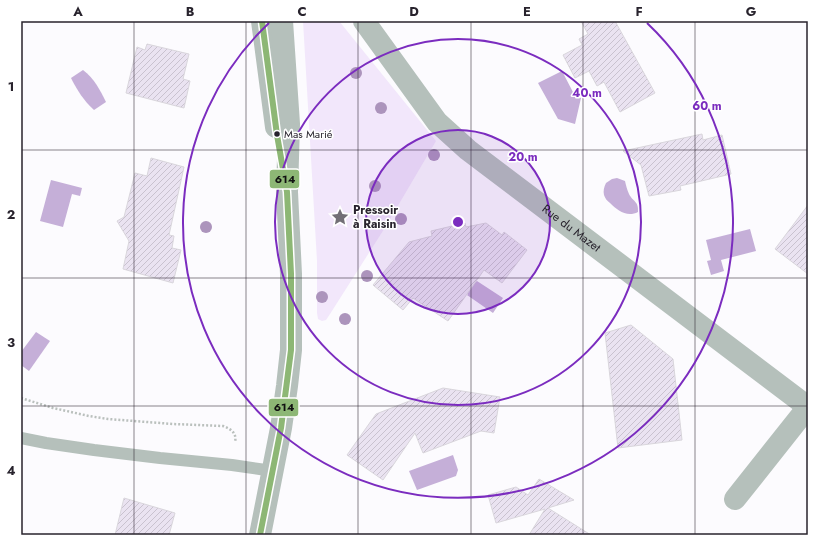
<svg xmlns="http://www.w3.org/2000/svg" width="829" height="556" font-family="Jost,sans-serif">
  <defs>
    <pattern id="building-hatch" width="6" height="6" patternUnits="userSpaceOnUse"><rect width="6" height="6" fill="#eae3f1"/><path d="M-1 1l2-2M0 6l6-6M5 7l2-2" fill="none" stroke="#c9c2cf"/></pattern>
  </defs>
  <rect width="100%" height="100%" fill="#fcfbfe"/>
  <polygon fill="#f2e7fb" points="303,21 339,21 436,141 386,226 330,314 326,320 322,321 318,319 317,313 317,261"/>
  <g fill="#c5afd8">
    <path d="M83,70c11,8 17,20 23,32l-12,8c-10,-9 -17,-20 -23,-32z"/>
    <polygon points="562,71 575,96 581,98 575,124 558,119 538,83"/>
    <path d="M617,178l8,3c1,4 2,9 4,13 4,8 10,7 9,18 -11,6 -21,-2 -28,-9 -3,-2 -5,-5 -6,-8 -1,-4 0,-8 2,-12l6,-4z"/>
    <polygon points="51,180 82,188 80,196 72,194 63,227 40,221"/>
    <polygon points="750,229 756,251 721,260 724,271 711,275 707,261 711,260 706,240"/>
    <polygon points="472,281 475,282 477,281 503,298 493,313 467,295 468,294 466,292"/>
    <polygon points="36,332 50,341 29,371 21,365 21,352"/>
    <polygon points="453,455 458,470 456,476 417,490 409,471"/>
  </g>
  <g fill="url(#building-hatch)" stroke="#d9d6dc">
    <polygon points="581,21 615,21 655,93 620,112 604,82 597,86 589,71 575,78 563,55 582,45 579,39 588,34"/>
    <polygon points="147,44 189,54 183,79 190,81 184,108 126,93 137,47 145,50"/>
    <polygon points="702,134 703,140 722,135 731,174 680,186 681,190 649,196 641,165 623,151"/>
    <polygon points="151,158 184,167 169,235 174,236 172,248 181,250 173,283 123,269 129,241 117,221 124,217 135,173 147,176"/>
    <polygon points="808,205 808,274 775,249"/>
    <polygon points="465,223 466,227 486,223 502,235 504,232 527,250 502,283 484,270 448,321 413,298 403,310 373,285 409,242 432,236 431,231"/>
    <polygon points="631,325 673,359 682,440 618,448 605,333"/>
    <polygon points="443,388 500,397 494,433 481,431 423,453 415,433 383,480 347,455 376,414"/>
    <polygon points="539,479 574,500 548,508 591,535 529,535 545,509 496,523 488,495 516,487 528,495"/>
    <polygon points="124,498 175,513 169,535 115,535"/>
  </g>
  <g fill="none" stroke-linecap="round" stroke-linejoin="round">
    <path stroke="#bac0bd" stroke-width="2.5" stroke-dasharray="2 2" stroke-linecap="butt" d="M21,398l32,10 36,8 19,3 65,5 50,2c8,3 14,7 12,16"/>
    <polyline stroke="#b5c0bb" stroke-width="12" points="21,438 46,443 94,450 160,458 232,465 273,471"/>
    <g stroke="#b5c0bb" stroke-width="22">
      <path id="s1" d="M364,21l73,101 31,28 340,257"/>
      <polyline points="735,499 808,407"/>
    </g>
    <g stroke="#b5c0bb" stroke-width="22">
      <polyline points="262,21 276,127"/>
      <polyline points="260,535 281,428 287,386 291,350 291,274 287,192 289,124 282,21"/>
    </g>
    <g stroke="#fff" stroke-width="9">
      <polyline id="bus-1" points="260,535 281,428 291,350 291,274 287,192 277,135 262,21"/>
    </g>
    <use href="#bus-1" stroke="#8db775" stroke-width="6"/>
  </g>
  <g fill="#ac94bc">
    <circle cx="356" cy="73" r="6"/>
    <circle cx="381" cy="108" r="6"/>
    <circle cx="434" cy="155" r="6"/>
    <circle cx="375" cy="186" r="6"/>
    <circle cx="401" cy="219" r="6"/>
    <circle cx="206" cy="227" r="6"/>
    <circle cx="367" cy="276" r="6"/>
    <circle cx="322" cy="297" r="6"/>
    <circle cx="345" cy="319" r="6"/>
  </g>
  <path fill="none" stroke="#28232d" stroke-width="1" stroke-opacity="0.55" d="M134,21v514M246,21v514M358,21v514M471,21v514M583,21v514M695,21v514M21,150h787M21,278h787M21,406h787"/>
  <circle cx="458" cy="222" r="92" fill="#7b2cbf" fill-opacity=".12"/>
  <g fill="none" stroke="#7b2cbf" stroke-width="2">
    <circle cx="458" cy="222" r="92"/>
    <circle cx="458" cy="222" r="183"/>
    <path d="M647 23A275 275 0 1 1 269 23"/>
  </g>
  <defs>
    <g id="sight-bare" transform="scale(1.38)"><path d="M0-6L1.8-2.2L6-1.7L2.9 1.2L3.7 5.4L0 3.3L-3.7 5.4L-2.9 1.2L-6-1.7L-1.8-2.2Z" fill="#726f76" stroke="#fff" stroke-width="2.5" paint-order="stroke"/></g>
  </defs>
  <g fill-rule="evenodd">
    <use href="#sight-bare" x="340" y="217"/>
  </g>
  <circle fill="#28232d" stroke="#fff" stroke-width="1.5" cx="277" cy="134" r="3.5"/>
  <g text-anchor="middle" stroke-width="3" stroke-linejoin="round" paint-order="stroke">
    <g font-size="11" fill="#28232d" stroke="#fff" text-anchor="start">
      <text x="284" y="138">Mas Marié</text>
    </g>
    <g font-size="12" font-weight="bold" fill="#28232d" stroke="#fff" text-anchor="start">
      <text x="353" y="214">Pressoir<tspan x="353" dy="14">à Raisin</tspan></text>
    </g>
    <g font-size="12" fill="#28232d" stroke="#fff">
      <text dy="4" stroke="none"><textPath href="#s1" startOffset="296">Rue du Mazet</textPath></text>
    </g>
  </g>
  <circle cx="458" cy="222" r="6" fill="#7b2cbf" stroke="#fff" stroke-width="2"/>
  <g font-size="12" text-anchor="middle" font-weight="bold" fill="#7b2cbf" stroke="#fff" stroke-width="3" stroke-linejoin="round" paint-order="stroke">
    <text x="587" y="97">40 m</text>
    <text x="707" y="110">60 m</text>
    <text x="523" y="161">20 m</text>
  </g>
  <g stroke="#fff" stroke-width="1.5">
    <rect x="269" y="169" width="31" height="20" rx="4" fill="#8db775"/>
    <rect x="268" y="398" width="31" height="19" rx="4" fill="#8db775"/>
  </g>
  <g font-size="11" text-anchor="middle" font-weight="bold" fill="#111">
    <text x="285" y="183">614</text>
    <text x="284" y="411">614</text>
  </g>
  <rect width="829" height="556" fill="none" stroke="#ffffff" stroke-width="44"/>
  <rect x="22" y="22" width="785" height="512" fill="none" stroke="#28232d" stroke-width="1.5"/>
  <g font-size="13" text-anchor="middle" font-weight="bold" fill="#28232d">
    <text x="78" y="16">A</text>
    <text x="190" y="16">B</text>
    <text x="302" y="16">C</text>
    <text x="414" y="16">D</text>
    <text x="527" y="16">E</text>
    <text x="639" y="16">F</text>
    <text x="751" y="16">G</text>
    <text x="11" y="91">1</text>
    <text x="11" y="219">2</text>
    <text x="11" y="347">3</text>
    <text x="11" y="475">4</text>
  </g>
</svg>
